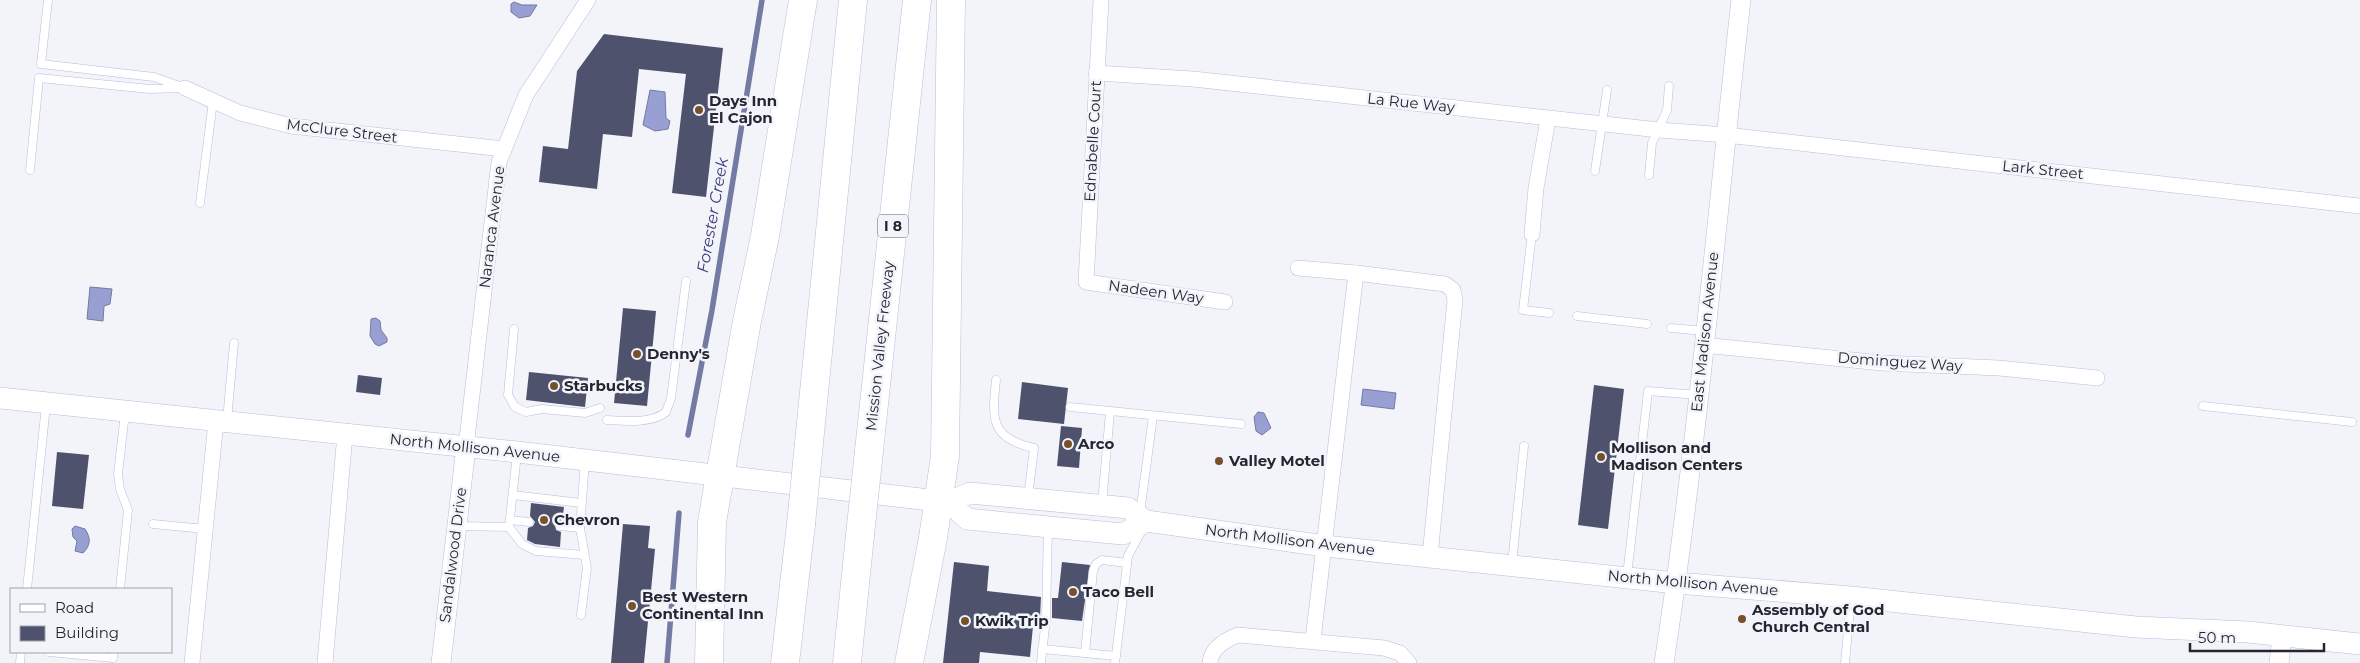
<svg xmlns="http://www.w3.org/2000/svg" width="2360" height="663" font-family="Montserrat,sans-serif">
  <rect width="100%" height="100%" fill="#f2f4fa"/>
  <g fill="#979fd3" stroke="#747ba3">
    <polygon points="514,2 522,5 537,5 530,16 519,18 511,12 511,4"/>
    <polygon points="650,90 665,92 666,118 670,121 668,129 655,131 643,125"/>
    <polygon points="90,287 112,289 110,304 104,306 103,321 87,319"/>
    <polygon points="376,318 380,321 381,330 387,338 387,342 379,346 375,344 370,336 371,319"/>
    <polygon points="1363,389 1396,393 1394,409 1361,405"/>
    <polygon points="1258,412 1264,413 1271,428 1262,435 1256,431 1254,417"/>
    <path d="M75,526l10,3c6,9 6,16 -2,24l-8,-2 2,-10 -4,-4 -1,-8z"/>
  </g>
  <g fill="none" stroke-linecap="round" stroke-linejoin="round">
    <g stroke="#747ba3" stroke-width="5.5">
      <polyline points="688,435 712,310 762,0"/>
      <polyline points="667,663 679,513"/>
    </g>
  </g>
  <g fill="#4e526d">
    <polygon points="604,34 723,48 706,197 672,193 686,74 639,69 632,137 603,134 597,189 539,182 543,146 568,149 577,71"/>
    <polygon points="623,308 656,311 647,406 614,403"/>
    <polygon points="529,372 588,378 585,407 526,400"/>
    <polygon points="358,375 382,378 380,395 356,392"/>
    <polygon points="1022,382 1068,388 1064,424 1018,419"/>
    <polygon points="1594,385 1624,389 1608,529 1578,525"/>
    <polygon points="1061,426 1082,428 1079,468 1057,466"/>
    <polygon points="57,452 89,455 83,509 52,506"/>
    <polygon points="531,503 564,507 562,521 557,521 555,525 556,530 561,532 560,547 535,544 527,540 528,528 533,526 535,522 530,516"/>
    <polygon points="623,524 650,526 648,548 655,549 644,663 611,663"/>
    <polygon points="954,562 989,566 987,591 1041,597 1040,617 1034,616 1030,657 980,652 979,663 943,663"/>
    <polygon points="1062,562 1090,565 1082,621 1052,618 1052,598 1058,598"/>
  </g>
  <g fill="none" stroke-linecap="round" stroke-linejoin="round">
    <g stroke="#b8bddd" stroke-width="9">
      <g id="service">
        <polyline points="30,170 39,78 150,89 185,88 154,77 41,64 48,0"/>
        <polyline points="1595,171 1607,90"/>
        <polyline points="1649,175 1652,143 1667,110 1669,86"/>
        <polyline points="200,203 213,101"/>
        <polyline points="1532,234 1523,310 1549,313"/>
        <polyline points="1577,316 1647,324"/>
        <polyline points="1671,328 1705,331"/>
        <polyline points="514,329 508,395 515,407 526,412 542,409 585,413 600,408"/>
        <path d="M996,380c-4,39 -6,58 38,68l-6,49"/>
        <polyline points="2203,406 2352,422"/>
        <polyline points="1070,407 1241,424"/>
        <polyline points="227,420 234,343"/>
        <path d="M607,420c16,1 45,4 59,-8l5,-14 15,-117"/>
        <polyline points="513,495 581,503"/>
        <polyline points="1102,504 1110,412"/>
        <polyline points="1140,513 1153,416"/>
        <polyline points="510,520 529,522"/>
        <polyline points="153,524 205,529"/>
        <polyline points="456,526 509,527 517,454"/>
        <polyline points="560,526 580,528"/>
        <polyline points="509,527 522,544 536,551 584,555"/>
        <polyline points="1512,564 1524,446"/>
        <polyline points="1627,576 1648,391 1698,395"/>
        <polyline points="27,589 46,405"/>
        <polyline points="120,589 128,510 120,489 118,474 125,413"/>
        <polyline points="581,615 587,568 580,528 585,460"/>
        <polyline points="1042,649 1116,656"/>
        <polyline points="49,652 113,658 113,652"/>
        <polyline points="1085,653 1093,571 1096,564 1102,560 1127,563"/>
        <polyline points="20,663 21,652"/>
        <polyline points="1041,663 1046,618 1048,528"/>
        <polyline points="1115,663 1128,556 1142,530"/>
        <polyline points="1845,663 1851,598"/>
      </g>
    </g>
    <g stroke="#b8bddd" stroke-width="16">
      <g id="minor">
        <polyline points="1101,0 1086,282 1225,302"/>
        <polyline points="1096,73 1193,79 1659,130 1726,135 2360,206"/>
        <polyline points="185,88 240,113 291,126 504,149"/>
        <polyline points="1532,234 1536,188 1548,119"/>
        <polyline points="1298,268 1356,273"/>
        <polyline points="1703,345 1882,363 1999,368 2097,378"/>
        <polyline points="466,447 499,162 526,95 588,0"/>
        <polyline points="1313,640 1356,273 1445,284 1453,290 1455,300 1430,556"/>
        <polyline points="192,663 216,421"/>
        <polyline points="325,663 345,434"/>
        <path d="M1210,663c1,-15 15,-23 28,-28l146,13 16,5 9,10"/>
      </g>
    </g>
    <g stroke="#b8bddd" stroke-width="20">
      <g id="tertiary">
        <polyline points="441,663 466,447"/>
        <path d="M1664,663c34,-220 52,-442 77,-663"/>
        <polyline points="2279,663 2282,636"/>
      </g>
    </g>
    <g stroke="#b8bddd" stroke-width="22">
      <g id="secondary">
        <polyline points="0,398 517,452 938,501"/>
        <polyline points="1146,521 1123,534 1049,527 967,519 949,502 970,493 1128,508 1146,521 1325,546 1676,583 1851,597 2136,627 2248,632 2360,644"/>
      </g>
    </g>
    <g stroke="#b8bddd" stroke-width="29">
      <g id="motorway">
        <polyline points="809,443 853,0"/>
        <polyline points="869,451 917,0"/>
        <polyline points="709,663 712,522 747,321 765,236 803,0"/>
        <polyline points="785,663 801,524"/>
        <polyline points="847,663 860,535"/>
        <polyline points="909,663 933,538 945,456 951,0"/>
      </g>
    </g>
    <use href="#service" stroke="#fff" stroke-width="8"/>
    <use href="#minor" stroke="#fff" stroke-width="15"/>
    <use href="#tertiary" stroke="#fff" stroke-width="19"/>
    <use href="#secondary" stroke="#fff" stroke-width="21"/>
    <use href="#motorway" stroke="#fff" stroke-width="28"/>
    <g stroke="#b8bddd" stroke-width="29" stroke-linecap="butt">
      <g id="motorway-bridge">
        <polyline points="801,524 809,443"/>
        <polyline points="860,535 869,451"/>
      </g>
    </g>
    <use href="#motorway-bridge" stroke="#fff" stroke-width="28"/>
  </g>
  <g fill="#76512c" stroke="#f2f4fa" stroke-width="2">
    <circle cx="699" cy="110" r="5"/>
    <circle cx="637" cy="354" r="5"/>
    <circle cx="554" cy="386" r="5"/>
    <circle cx="1068" cy="444" r="5"/>
    <circle cx="1601" cy="457" r="5"/>
    <circle cx="1219" cy="461" r="5"/>
    <circle cx="544" cy="520" r="5"/>
    <circle cx="1073" cy="592" r="5"/>
    <circle cx="632" cy="606" r="5"/>
    <circle cx="1742" cy="619" r="5"/>
    <circle cx="965" cy="621" r="5"/>
  </g>
  <g text-anchor="middle" stroke-width="5" stroke-linejoin="round" paint-order="stroke">
    <rect fill="#f2f4fa" stroke="#62646e" stroke-width="1" x="878" y="214.5" width="30" height="23" rx="4"/>
    <g font-size="14" font-weight="bold" fill="#242632">
      <text x="893" y="231">I 8</text>
    </g>
    <g font-size="15" font-weight="bold" fill="#242632" stroke="#f2f4fa" text-anchor="start">
      <text x="709" y="106">Days Inn<tspan x="709" dy="17">El Cajon</tspan></text>
      <text x="647" y="359">Denny's</text>
      <text x="564" y="391">Starbucks</text>
      <text x="1078" y="449">Arco</text>
      <text x="1611" y="453">Mollison and<tspan x="1611" dy="17">Madison Centers</tspan></text>
      <text x="1229" y="466">Valley Motel</text>
      <text x="554" y="525">Chevron</text>
      <text x="1083" y="597">Taco Bell</text>
      <text x="642" y="602">Best Western<tspan x="642" dy="17">Continental Inn</tspan></text>
      <text x="1752" y="615">Assembly of God<tspan x="1752" dy="17">Church Central</tspan></text>
      <text x="975" y="626">Kwik Trip</text>
    </g>
    <g font-size="15" fill="#242632" stroke="#f2f4fa">
      <text transform="translate(1411 103) rotate(6)" y="5">La Rue Way</text>
      <text transform="translate(342 131) rotate(7)" y="5">McClure Street</text>
      <text transform="translate(1093 141) rotate(-87)" y="5">Ednabelle Court</text>
      <text transform="translate(2043 170) rotate(6)" y="5">Lark Street</text>
      <text transform="translate(492 227) rotate(-83)" y="5">Naranca Avenue</text>
      <text transform="translate(1156 292) rotate(8)" y="5">Nadeen Way</text>
      <text transform="translate(1705 332) rotate(-84)" y="5">East Madison Avenue</text>
      <text transform="translate(880 346) rotate(-84)" y="5">Mission Valley Freeway</text>
      <text transform="translate(1900 362) rotate(4)" y="5">Dominguez Way</text>
      <text transform="translate(475 448) rotate(6)" y="5">North Mollison Avenue</text>
      <text transform="translate(1290 540) rotate(7)" y="5">North Mollison Avenue</text>
      <text transform="translate(453 555) rotate(-83)" y="5">Sandalwood Drive</text>
      <text transform="translate(1693 583) rotate(5)" y="5">North Mollison Avenue</text>
    </g>
    <g font-size="16" font-style="italic" fill="#373b7a" stroke="#f2f4fa">
      <text transform="translate(712 215) rotate(-80)" y="6">Forester Creek</text>
    </g>
  </g>
  <rect x="10" y="588" width="162" height="65" fill="#f2f4fa" stroke="#a0a2aa"/>
  <rect x="20" y="604" width="25" height="8" fill="#ffffff" stroke="#a0a2aa"/>
  <text x="55" y="613" font-size="15" fill="#242632">Road</text>
  <rect x="20" y="626" width="25" height="15" fill="#4e526d" stroke="#a0a2aa"/>
  <text x="55" y="638" font-size="15" fill="#242632">Building</text>
  <path d="M2190 643v8h134v-8" fill="none" stroke="#242632" stroke-width="2.5"/>
  <text x="2198" y="643" font-size="15" fill="#242632" stroke="#f2f4fa" stroke-width="4" paint-order="stroke">50 m</text>
</svg>
